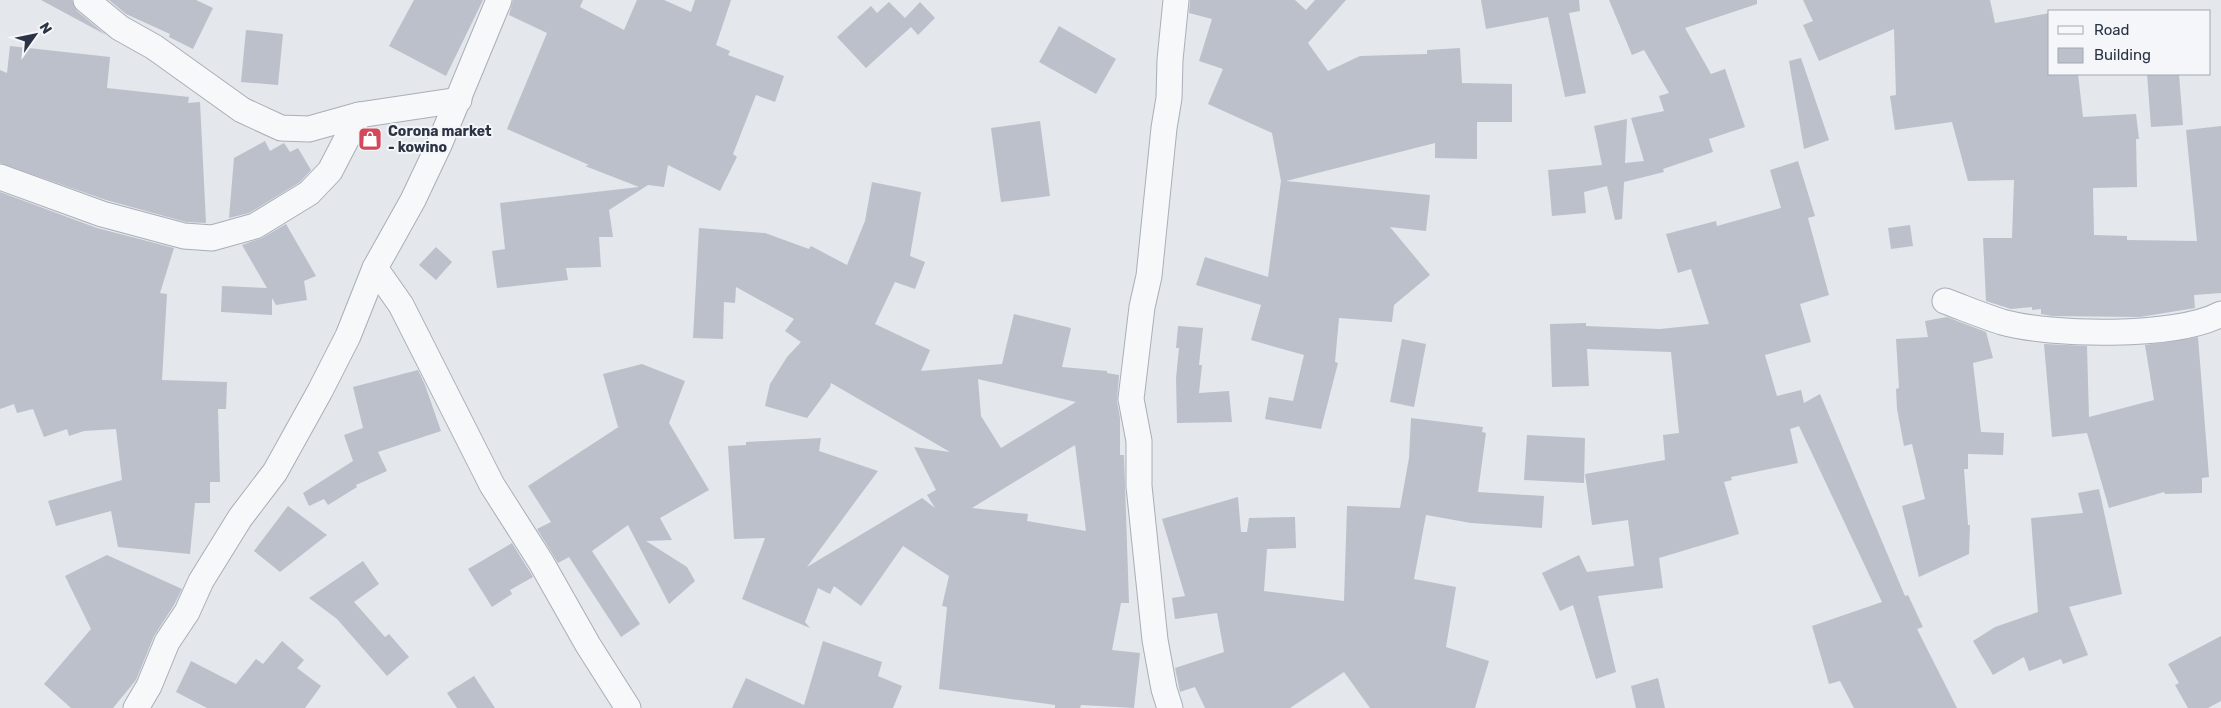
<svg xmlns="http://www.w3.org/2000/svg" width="2221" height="708" font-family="Rubik,sans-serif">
  <rect width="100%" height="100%" fill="#e4e7ec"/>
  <g fill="#bbc0ca" fill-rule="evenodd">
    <polygon points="41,0 72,0 77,11 106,35"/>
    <polygon points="109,0 196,0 213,8 193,49 169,37 170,34 126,14"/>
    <polygon points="414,0 483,0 446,76 389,46"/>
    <polygon points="513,0 583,0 580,7 624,30 637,0 664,0 691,12 695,0 731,0 716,45 730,51 728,55 784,76 775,102 756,95 733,154 737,157 720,191 668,165 664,187 648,185 609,210 613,237 599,237 601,267 566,268 568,280 497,288 492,251 505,249 500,203 639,187 585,166 589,165 507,129 547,33 509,15"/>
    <polygon points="1190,0 1295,0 1306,10 1315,0 1346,0 1308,43 1328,71 1360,56 1427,54 1427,50 1460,48 1462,83 1512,84 1512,122 1477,122 1477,159 1435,158 1435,143 1286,181 1430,195 1426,231 1390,227 1430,275 1394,305 1392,322 1339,318 1335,362 1338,363 1321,429 1265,419 1269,397 1293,401 1304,355 1251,340 1261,305 1196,285 1205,257 1268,277 1281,181 1272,133 1208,104 1223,69 1199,61 1212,19 1189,13"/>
    <polygon points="1481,0 1579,0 1580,11 1569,13 1586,93 1565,97 1548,17 1486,29"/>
    <polygon points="1609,0 1757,0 1757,4 1685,28 1711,74 1725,69 1745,127 1709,139 1713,152 1663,169 1664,172 1624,182 1622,219 1615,220 1607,186 1584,192 1586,213 1552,216 1548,170 1602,165 1594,126 1627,119 1625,163 1644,161 1631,118 1664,111 1659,96 1669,93 1644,50 1632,55"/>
    <polygon points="1803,0 1990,0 1995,23 2050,13 2050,74 2078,74 2083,117 2136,114 2139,139 2136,139 2137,187 2093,188 2094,235 2127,236 2127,240 2197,241 2186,130 2221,126 2221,293 2194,295 2195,308 2140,317 2052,316 2041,314 2041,309 2032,310 2032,307 2011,309 1986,301 1983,238 2012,238 2014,180 1968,181 1952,122 1895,130 1890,96 1896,95 1894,29 1819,61 1803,25 1813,21"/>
    <polygon points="889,2 905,18 920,2 935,18 918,35 911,27 866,68 837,37 871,6 877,13"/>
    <polygon points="1059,26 1116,59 1096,94 1039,62"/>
    <polygon points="246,30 283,34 278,85 241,82"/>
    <polygon points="10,46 110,57 107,88 189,97 188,103 200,102 206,223 186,222 106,200 0,163 0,70 7,73"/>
    <polygon points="1801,58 1829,140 1804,149 1789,61"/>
    <polygon points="2147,74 2179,74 2183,125 2151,127"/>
    <polygon points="1040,121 1050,196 1001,202 991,128"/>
    <polygon points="265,141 270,151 284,143 290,152 298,148 311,170 300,182 249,213 229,218 234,158"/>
    <polygon points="1798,161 1815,216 1808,218 1829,295 1800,304 1811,342 1765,355 1777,396 1801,390 1804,403 1820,394 1905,596 1908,595 1923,627 1917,629 1957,708 1854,708 1840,681 1829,684 1812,626 1882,602 1799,426 1790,429 1798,463 1731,477 1732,480 1724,482 1739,534 1659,558 1663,588 1598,596 1616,672 1596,679 1573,605 1560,611 1542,573 1579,555 1587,572 1634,566 1628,520 1592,525 1585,474 1665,460 1663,435 1679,433 1671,352 1587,349 1589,386 1552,387 1550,324 1586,323 1586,326 1660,329 1709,324 1691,269 1678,273 1666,234 1716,221 1717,226 1781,208 1770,170"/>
    <path d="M872,182l49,10 -11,64 15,6 -10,27 -20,-7 -20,42 55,26 -9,21 81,-7 12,-50 57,14 -9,39 45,4v2l12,2 -2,26 3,17v37h4l5,148h-8l-9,47 28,3 -6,55 -53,-3 -1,3h-25v-3l-116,-16 8,-82 -5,-1 7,-30 -46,-30 -42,60 -27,-20 -4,8 -12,-6 -13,34 5,6 -68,-29 23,-61 -31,1 -6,-93 18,-1v-3l75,-4 -2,13 59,20 -71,96 115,-69 13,10 -8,-13 9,-5 -22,-43 36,5 -119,-69 -1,4 -23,31 -42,-12 5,-22 17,-27 14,-15 -16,-11 9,-12 -58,-32 -1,16 -11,-1 -1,37 -30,-1 6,-110 66,5 44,16 2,-3 36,19 18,-44zM978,379l98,23 -75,46 -20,-32zM1075,445l11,86 -59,-10 1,-7 -56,-6z"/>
    <polygon points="0,192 97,228 174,248 160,293 167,294 162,380 227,382 226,409 218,409 220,482 210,482 210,503 195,503 190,554 118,547 111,511 56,526 48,501 122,480 116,429 84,431 69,436 67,429 44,437 33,409 17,413 14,404 0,409"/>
    <polygon points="286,224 316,276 304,281 307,300 276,305 272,298 272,315 221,312 222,286 267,288 242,245 262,238"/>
    <polygon points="1910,225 1913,246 1891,249 1888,228"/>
    <polygon points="436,247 452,262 436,280 419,265"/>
    <polygon points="1947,317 1986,332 1993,358 1973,363 1981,432 2004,433 2003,455 1968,454 1968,469 1964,469 1968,525 1970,525 1969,554 1919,577 1902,506 1925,499 1912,444 1904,446 1897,409 1896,389 1899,388 1896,339 1928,337 1925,321"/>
    <polygon points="1178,326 1203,328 1199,365 1202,365 1199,393 1229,391 1232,422 1177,423 1176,378 1179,348 1176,348"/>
    <polygon points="2198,337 2209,477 2202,478 2202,493 2165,494 2164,492 2109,508 2087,433 2052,437 2044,344 2087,346 2089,417 2154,400 2145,345"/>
    <polygon points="1402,339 1426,344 1414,407 1390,402"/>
    <polygon points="642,364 685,381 669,423 709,490 660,518 672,540 646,541 687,567 695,581 669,604 628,525 592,551 640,624 621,637 569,557 558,563 537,529 551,522 528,486 620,426 618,427 603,374"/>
    <polygon points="418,370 425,385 441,431 378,452 387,471 356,485 357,487 328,505 324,499 309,506 303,493 353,461 344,435 363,428 353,387"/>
    <polygon points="1411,418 1483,427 1482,432 1486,433 1478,492 1544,496 1542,528 1471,523 1426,515 1414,579 1456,587 1446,647 1489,661 1475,708 1370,708 1344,672 1290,708 1205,708 1195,687 1180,692 1175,668 1224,652 1217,613 1175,619 1172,598 1185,596 1162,519 1238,497 1241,532 1247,532 1249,518 1295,517 1296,548 1267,549 1264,591 1344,601 1347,506 1400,508 1409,458"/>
    <polygon points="1527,435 1585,438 1584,483 1524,480"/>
    <polygon points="2099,489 2122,594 2069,607 2088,655 2063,664 2061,659 2029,671 2024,657 1993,675 1973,641 1995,627 2038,612 2031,518 2083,513 2078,493"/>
    <polygon points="288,506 327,535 280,572 254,551"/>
    <polygon points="512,543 533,577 510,590 512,594 492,607 468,569"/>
    <polygon points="107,555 182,589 174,605 154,636 136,680 113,708 71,708 44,684 91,629 65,576"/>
    <polygon points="363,561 379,584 354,602 385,637 389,634 409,657 387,676 337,619 309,598"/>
    <polygon points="2221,636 2221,701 2208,708 2188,708 2175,685 2179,683 2168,664"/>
    <polygon points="282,641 304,660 297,668 321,686 305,708 207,708 176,692 191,661 236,684 256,659 263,664"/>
    <polygon points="823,641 882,662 878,676 902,686 893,708 732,708 746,678 804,705"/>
    <polygon points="474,676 495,708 457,708 447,693"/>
    <polygon points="1658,678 1665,708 1636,708 1631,686"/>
  </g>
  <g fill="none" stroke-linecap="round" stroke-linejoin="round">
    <g stroke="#a9aeb7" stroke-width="27">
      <g id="street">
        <polyline points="86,0 120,28 154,47 242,110 281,128 309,129 359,115 459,100"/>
        <polyline points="0,177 102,214 184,236 212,238 255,226 309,193 330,171 359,115"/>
        <polyline points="375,268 401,305 492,485 541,562 588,645 628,708"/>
        <path d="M1945,301c19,7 38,15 57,21 49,14 174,16 219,-8"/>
        <polyline points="136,708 149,686 167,642 187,612 201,581 240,518 275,472 320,391 348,336 375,268 413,200 439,145 499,0"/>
        <polyline points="1170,708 1164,689 1155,640 1139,486 1139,441 1131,399 1142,307 1149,276 1164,128 1169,98 1170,60 1176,0"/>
      </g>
    </g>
    <use href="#street" stroke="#f7f8fa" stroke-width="25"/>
  </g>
  <defs>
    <g id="shop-square" transform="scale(1.25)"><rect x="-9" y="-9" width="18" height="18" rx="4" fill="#d1495b" stroke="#f4f6f9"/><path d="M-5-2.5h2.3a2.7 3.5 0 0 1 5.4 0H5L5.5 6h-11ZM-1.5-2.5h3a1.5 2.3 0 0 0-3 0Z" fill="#fff"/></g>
  </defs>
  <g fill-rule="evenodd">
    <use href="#shop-square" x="370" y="139"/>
  </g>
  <g text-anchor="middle" stroke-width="4" stroke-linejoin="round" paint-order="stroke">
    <g font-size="14" font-weight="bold" fill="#2b3445" stroke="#f4f6f9" text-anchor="start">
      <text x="388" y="136">Corona market<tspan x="388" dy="16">- kowino</tspan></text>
    </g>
  </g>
  <rect x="2048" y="10" width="162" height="65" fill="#f4f6f9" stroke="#a4a8b1"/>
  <rect x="2058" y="26" width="25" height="8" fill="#f7f8fa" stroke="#a4a8b1"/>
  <text x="2094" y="35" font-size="15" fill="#2b3445">Road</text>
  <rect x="2058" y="48" width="25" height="15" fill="#bbc0ca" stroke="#a4a8b1"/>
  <text x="2094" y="60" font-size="15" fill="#2b3445">Building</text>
  <g transform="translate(35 35) rotate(57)" stroke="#f4f6f9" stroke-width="4" paint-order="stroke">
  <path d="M0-4L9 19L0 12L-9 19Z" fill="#2b3445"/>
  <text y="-8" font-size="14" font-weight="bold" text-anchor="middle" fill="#2b3445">N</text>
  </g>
</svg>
